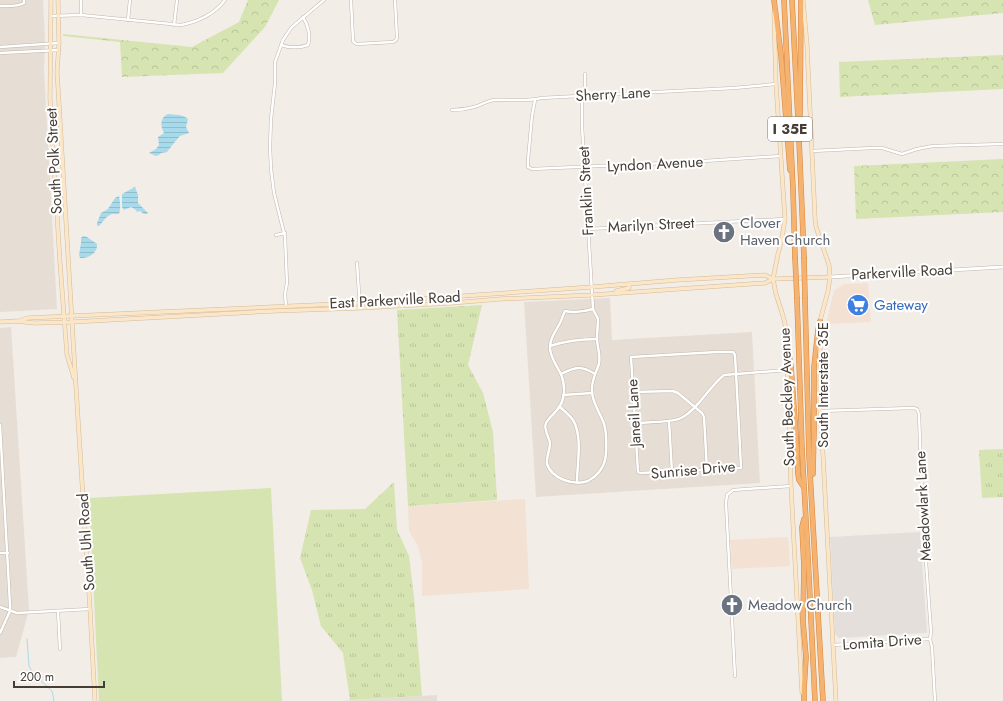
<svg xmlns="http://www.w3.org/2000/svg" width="1003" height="701" font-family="Jost,sans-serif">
  <defs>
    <pattern id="grass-tufts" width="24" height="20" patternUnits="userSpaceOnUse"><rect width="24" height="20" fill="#d6e4b2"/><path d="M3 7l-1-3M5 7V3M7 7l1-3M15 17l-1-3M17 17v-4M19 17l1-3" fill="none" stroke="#b9c49a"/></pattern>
    <pattern id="forest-crowns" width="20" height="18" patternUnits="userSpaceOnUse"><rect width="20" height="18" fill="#d6e4b2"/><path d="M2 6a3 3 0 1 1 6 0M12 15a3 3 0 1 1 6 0" fill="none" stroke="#b9c49a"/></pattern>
    <pattern id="water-rules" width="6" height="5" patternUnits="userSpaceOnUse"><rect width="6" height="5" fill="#a7dbec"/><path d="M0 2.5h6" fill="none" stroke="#91bdcb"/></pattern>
  </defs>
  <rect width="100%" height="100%" fill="#f2ede7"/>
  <g fill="#e6ded5">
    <polygon points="0,0 43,0 45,39 44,71 57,309 0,312"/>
    <polygon points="610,298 612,340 752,332 760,483 536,497 524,302"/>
    <polygon points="11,327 29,610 16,657 0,658 0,328"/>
    <polygon points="437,695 437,701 340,701"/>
  </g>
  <g fill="#f3e1d3">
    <polygon points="868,283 871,322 826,324 834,291 844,284"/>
    <polygon points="525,499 529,589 422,596 422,563 418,546 409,531 408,506"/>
    <polygon points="788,537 790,566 732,569 730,540"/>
  </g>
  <polygon fill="#e5dfdc" points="920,532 927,633 839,638 835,634 830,537"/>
  <g fill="url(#grass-tufts)">
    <polygon points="482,305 468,365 483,393 493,432 497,500 408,506 397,310"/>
    <polygon points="1003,449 1003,497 982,498 979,450"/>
    <polygon points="394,482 397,530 409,556 414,597 422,696 350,700 343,653 321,626 312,590 300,558 311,510 365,509"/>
  </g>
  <g fill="url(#forest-crowns)">
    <polygon points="248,0 279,0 265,27 223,73 122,77 120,42 63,36 63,34 192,47 239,22"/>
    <polygon points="868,0 1003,0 1003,13 875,25"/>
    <polygon points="1003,55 1003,89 840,97 839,62"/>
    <polygon points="1003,159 1003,212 856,219 854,166"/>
  </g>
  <polygon fill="#d6e4b2" points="271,488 282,701 99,701 89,498"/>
  <g fill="url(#water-rules)">
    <path d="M168,114c7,1 15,0 20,5l-2,8 3,6 -9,3 -6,7 -7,9 -6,1 -2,2 -3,1 -7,-3 7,-4 3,-4 -1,-8 6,-4c-3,-6 -5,-15 4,-19z"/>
    <polygon points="135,187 138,195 138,203 148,213 147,214 144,214 140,211 137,212 136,210 131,207 124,210 122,207 122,194 133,188"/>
    <path d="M119,196c1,5 2,12 0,18 -2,0 -5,0 -7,0 -6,2 -9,8 -13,12h-2v-3l4,-10 7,-4 7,-11z"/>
    <path d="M83,236l4,1 10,7c1,9 -9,15 -17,14l-1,-3 2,-12v-5z"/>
  </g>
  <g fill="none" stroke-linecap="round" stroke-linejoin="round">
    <polyline stroke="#a7dbec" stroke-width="1" points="27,639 29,666 33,673 52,691 54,701"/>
    <g stroke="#c0b6ad" stroke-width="3.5">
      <g id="minor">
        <polyline points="81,0 81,15"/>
        <polyline points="351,0 353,41 355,43 357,44 393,42 396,40 397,38 395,0"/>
        <path d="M0,6c8,0 17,1 24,-3v-3"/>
        <path d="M52,16l29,-1 100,10c16,-3 34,-11 44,-25"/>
        <polyline points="128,20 130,0"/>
        <polyline points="174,25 177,0"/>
        <path d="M281,45c8,3 19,3 27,0 3,-9 0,-20 -5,-28"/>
        <polyline points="0,47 59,43"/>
        <polyline points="0,53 59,50"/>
        <polyline points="585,74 585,96 582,103 582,126 593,309"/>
        <polyline points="535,100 532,116 528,160 528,167 532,169 689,162 781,156"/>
        <path d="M452,110c7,0 15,-1 22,-3 7,-2 13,-6 20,-7 15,-1 33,2 47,-2l193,-10 42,-4"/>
        <polyline points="812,151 873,148 882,148 902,154 917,149 933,146 1003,144"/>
        <polyline points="588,229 785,219"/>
        <polyline points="276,235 285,233"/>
        <polyline points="357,263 360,308"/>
        <polyline points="286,306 285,294 287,283 285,237 274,193 271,169 270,147 271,119 275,83 275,62 283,40 291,28 299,21 324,0"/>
        <path d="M593,309c1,3 4,7 5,10 0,6 -1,13 -1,19 0,9 4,17 2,26 -3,9 -8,17 -7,27 0,11 7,20 11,30 4,9 4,30 2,39 -2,9 -9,17 -17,21 -14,5 -36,-2 -41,-17 -1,-7 3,-13 3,-21 -1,-6 -7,-14 -4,-20 5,-9 15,-13 17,-25 2,-5 1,-15 -1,-21 -4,-11 -12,-18 -12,-30 0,-10 6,-16 10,-24 2,-4 3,-8 5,-12 10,2 18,1 28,-2z"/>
        <path d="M550,346c18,-6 29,-6 47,-7"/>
        <polygon points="717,352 733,352 735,355 739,428 741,468 640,473 638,472 631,357"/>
        <path d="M561,374c14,-7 20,-9 34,0"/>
        <polyline points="633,392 673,391 678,393 702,413 704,417 707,470"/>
        <polyline points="563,395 592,393"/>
        <path d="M560,407c4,4 10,8 13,13 10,17 4,44 4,62"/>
        <path d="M820,411l92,-3c6,0 6,2 7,7l4,105 8,112 -1,7 2,8 3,54"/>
        <polyline points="669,421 672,472"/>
        <path d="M635,423c11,-1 36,0 46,-5 17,-9 28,-31 43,-43l63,-5"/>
        <polyline points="0,425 10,605 10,611 0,633"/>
        <polyline points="0,553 8,553"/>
        <polyline points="0,607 17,613 90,609"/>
        <polyline points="58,611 60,649"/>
        <polyline points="833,645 930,639"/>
        <polyline points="735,676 726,503 727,495 733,490 791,486"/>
      </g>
    </g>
    <g stroke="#c0b6ad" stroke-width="4">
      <polyline id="tertiary" points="830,277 1003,267"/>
    </g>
    <g stroke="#d3bb9c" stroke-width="4.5">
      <g id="secondary">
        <polyline points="51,0 50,99 60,263 67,355 74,378"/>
        <polyline points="58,0 59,43 57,72 58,87 73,339 90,609 95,701"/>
        <polyline points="803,0 807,45 815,218 816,227 829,265 830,277 828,291 820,321 820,411 823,455 836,701"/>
        <polyline points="774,13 776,84 785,219 781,243 778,254 773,279 776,294 783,316 785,324 787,345"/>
        <polyline points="616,291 629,288 629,284"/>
        <polyline points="19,321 27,318 71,316 359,303 592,287 677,280 765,275 773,279"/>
        <polyline points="0,322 16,321 34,323 72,322 274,311 360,308 452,303 500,299 592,295 765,283 773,279 830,277"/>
        <polyline points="787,354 791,486 802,693"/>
      </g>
    </g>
    <g stroke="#d48540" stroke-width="5.5">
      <g id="motorway">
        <polyline points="774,0 781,55 790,170"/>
        <polyline points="784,0 793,189 795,257"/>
        <polyline points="792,0 799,139 804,257"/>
        <polyline points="800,115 801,0"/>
        <polyline points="797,299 802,449 808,557 815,701"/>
        <polyline points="805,299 809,455 823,701"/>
        <polyline points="787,343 791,367 796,435 798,474 799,480 803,486"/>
        <polyline points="813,474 814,428 814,367 818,330 820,321"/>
        <polyline points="804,701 804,689 806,657 803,622 804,567 802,527 804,519"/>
      </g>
    </g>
    <use href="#minor" stroke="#fff" stroke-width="2.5"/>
    <use href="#tertiary" stroke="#fff" stroke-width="3"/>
    <use href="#secondary" stroke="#fbe7c8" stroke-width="3.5"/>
    <use href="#motorway" stroke="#f5b36f" stroke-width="4.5"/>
    <g stroke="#d48540" stroke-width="5.5" stroke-linecap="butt">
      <g id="motorway-bridge">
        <polyline points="795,257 797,299"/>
        <polyline points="804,257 805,299"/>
      </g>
    </g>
    <use href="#motorway-bridge" stroke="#f5b36f" stroke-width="4.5"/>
  </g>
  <defs>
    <g id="church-disc" transform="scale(1.15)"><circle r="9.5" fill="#6b7280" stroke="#fff"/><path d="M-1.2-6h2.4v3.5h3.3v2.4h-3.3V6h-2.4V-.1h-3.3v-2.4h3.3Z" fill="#fff"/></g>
    <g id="supermarket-disc" transform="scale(1.15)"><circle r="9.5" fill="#3f7fe0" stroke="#fff"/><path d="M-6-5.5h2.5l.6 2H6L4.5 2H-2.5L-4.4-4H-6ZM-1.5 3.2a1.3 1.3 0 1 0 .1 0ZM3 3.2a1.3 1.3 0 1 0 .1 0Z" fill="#fff"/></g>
  </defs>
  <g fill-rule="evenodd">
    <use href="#church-disc" x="724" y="232"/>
    <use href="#supermarket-disc" x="858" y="305"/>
    <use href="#church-disc" x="732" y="605"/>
  </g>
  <g text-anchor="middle" stroke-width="4" stroke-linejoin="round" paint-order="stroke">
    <rect fill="#fff" stroke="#7d7772" stroke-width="1" x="768" y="117" width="44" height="24" rx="3"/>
    <g font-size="14" font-weight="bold" fill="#453d36">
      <text x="790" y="134">I 35E</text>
    </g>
    <g font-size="15" fill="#453d36" stroke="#fff">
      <text transform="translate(613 94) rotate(-3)" y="5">Sherry Lane</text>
      <text transform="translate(54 161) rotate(-93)" y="5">South Polk Street</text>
      <text transform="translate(655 164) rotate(-3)" y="5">Lyndon Avenue</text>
      <text transform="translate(586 191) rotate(-93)" y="5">Franklin Street</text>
      <text transform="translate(651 225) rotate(-3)" y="5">Marilyn Street</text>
      <text transform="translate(902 272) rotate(-3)" y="5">Parkerville Road</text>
      <text transform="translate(395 300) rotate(-3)" y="5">East Parkerville Road</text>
      <text transform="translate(823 385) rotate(-90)" y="5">South Interstate 35E</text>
      <text transform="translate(787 397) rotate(-92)" y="5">South Beckley Avenue</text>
      <text transform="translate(634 413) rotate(-93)" y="5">Janeil Lane</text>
      <text transform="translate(693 470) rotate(-5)" y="5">Sunrise Drive</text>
      <text transform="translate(923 506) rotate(-93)" y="5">Meadowlark Lane</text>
      <text transform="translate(86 542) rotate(-94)" y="5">South Uhl Road</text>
      <text transform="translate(882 642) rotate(-4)" y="5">Lomita Drive</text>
    </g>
    <g font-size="15" fill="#5b616d" stroke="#fff" text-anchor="start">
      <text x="740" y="228">Clover<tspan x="740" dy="17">Haven Church</tspan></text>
      <text x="748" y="610">Meadow Church</text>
    </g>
    <g font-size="15" fill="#366cbe" stroke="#fff" text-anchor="start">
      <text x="874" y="310">Gateway</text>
    </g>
  </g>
  <path d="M14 681v6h90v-6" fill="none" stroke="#453d36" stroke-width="2"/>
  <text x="20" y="681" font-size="12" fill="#453d36" stroke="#ffffff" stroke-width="3" paint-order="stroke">200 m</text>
</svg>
